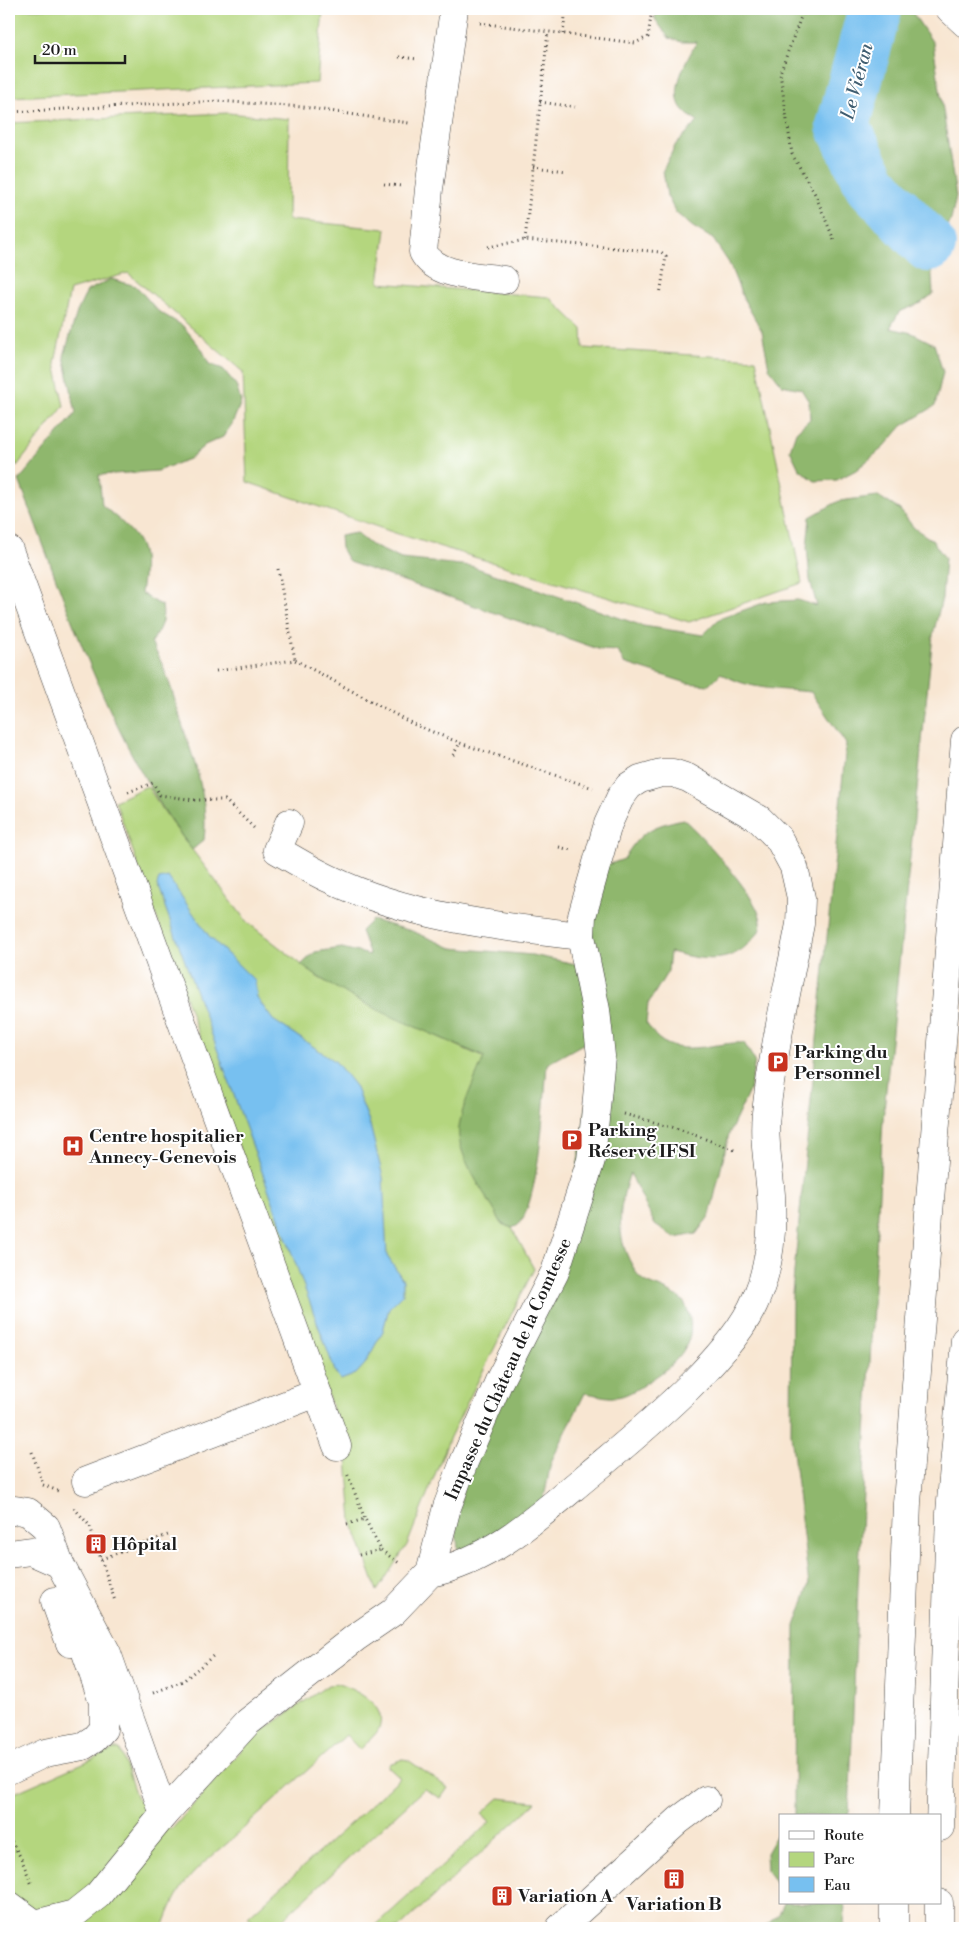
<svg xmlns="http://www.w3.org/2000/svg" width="974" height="1937" font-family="'Libre Bodoni',serif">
  <rect width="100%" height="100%" fill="#fff"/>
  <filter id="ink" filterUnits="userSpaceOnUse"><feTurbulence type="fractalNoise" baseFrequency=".02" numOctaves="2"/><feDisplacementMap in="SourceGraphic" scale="10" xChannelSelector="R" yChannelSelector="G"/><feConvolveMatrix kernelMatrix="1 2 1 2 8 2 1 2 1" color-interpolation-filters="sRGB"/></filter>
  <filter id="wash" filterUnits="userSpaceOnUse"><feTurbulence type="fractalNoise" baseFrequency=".0096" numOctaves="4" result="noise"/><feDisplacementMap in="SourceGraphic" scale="20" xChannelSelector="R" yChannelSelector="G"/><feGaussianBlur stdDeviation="1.12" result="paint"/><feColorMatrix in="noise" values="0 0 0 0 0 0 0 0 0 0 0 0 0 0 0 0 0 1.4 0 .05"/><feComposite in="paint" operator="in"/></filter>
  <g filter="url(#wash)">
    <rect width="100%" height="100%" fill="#f8e6d2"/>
    <g fill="#b4d67e" stroke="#68794d">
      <polygon points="9,9 323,9 317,83 9,97"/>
      <polygon points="228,113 289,119 288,220 386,229 379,283 549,297 582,329 583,348 756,359 802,583 689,622 398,534 247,482 243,372 128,273 70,290 55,363 64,406 17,466 9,446 9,123"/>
      <polygon points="147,786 174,826 247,922 319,978 374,1007 484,1058 463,1114 495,1211 502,1224 512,1228 534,1269 450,1437 407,1545 377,1591 352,1521 346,1446 115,801"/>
      <path d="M338,1684c18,6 54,23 39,48 -5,6 -12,12 -17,18l-14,-15 -124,113c-33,26 -45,40 -59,80h-154l1,-133 105,-46h5l17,50 34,31 73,-83 24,-20 60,-42z"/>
      <polygon points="403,1759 408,1760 448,1788 441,1798 424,1789 273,1928 266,1928 248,1917 400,1778 388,1767 389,1764"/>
      <polygon points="499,1798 536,1802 399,1928 373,1928 490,1822 482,1813"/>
    </g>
    <g fill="#8fb76d" stroke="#566a44">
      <path d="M656,9h254l23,34 23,154 -5,23 -14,17 -6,21 2,36 -12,9 -22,9 -9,16 22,5 22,11 9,28 -8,34 -33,20 -18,21 -28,23 -19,10 -22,1 -16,-12 -9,-19 6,-18 14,-13 -1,-17 -8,-13 -19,-4 -13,-17 -7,-37 -19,-33 -14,-35 -16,-24 -20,-12 -17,-14 -9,-17 -4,-26 13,-26 22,-23c-4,-3 -10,-5 -13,-9 -19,-17 2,-53 12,-70h-15l-13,-4 -14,-19z"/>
      <path d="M111,279l25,7 22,25 25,15 19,23 7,15 14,5 13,16 5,17 -9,22 -9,13 -18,8 -16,14 -32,12 -58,4 3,30c37,32 47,37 39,88l21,13c3,15 -3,24 -11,37 15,24 22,51 30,78 13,40 28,77 23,119l-12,10c-83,-110 -124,-242 -173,-370l57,-67 -12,-57 13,-44 10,-21z"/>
      <path d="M878,496l22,14 14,18 18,12 13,18 -3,40 -9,37 -50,484 -25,467 -9,230h-55l1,-190 14,-40 -18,-152 1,-141 54,-549 -35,-52c-30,-3 -64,-2 -90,-19l-12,12 -22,-2 -63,-20 -6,-12 -17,-1 -252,-88 -8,-14 -1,-12 16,-3 15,12 30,14 70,7 172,60 60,9 16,-16 47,-17 32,-2 19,6 -7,-26 -3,-33 3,-30 29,-16z"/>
      <path d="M683,819c17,14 81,84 78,105 -1,10 -8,15 -15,22 -22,20 -50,12 -76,6l-2,19 -20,33 -2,19c4,5 8,12 13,16 23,19 59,2 85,4l11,18 -5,28 -21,45 -19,81 -14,19 -21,4 -20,-13 -25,-52c-11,30 -15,63 2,92 3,5 6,12 11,15 10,6 36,13 42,24 18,38 -10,61 -39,79 -7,5 -21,14 -31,14 -9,1 -20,-3 -30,-4l-34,69 -11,57 -81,38 -3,-25 18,-115 90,-163 33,-218 -50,28c-3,38 -7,127 -26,158 -2,3 -6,5 -9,6l-10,-4c-13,-25 -39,-58 -43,-86 -3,-22 17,-60 25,-81 -61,-28 -129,-52 -183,-92l14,-13 27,-4 28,7 -9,-24 11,-11 40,11 40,17 80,7 44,9 12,-92 36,-13c16,-28 28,-33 59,-40z"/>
      <polygon points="780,1829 780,1888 767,1871 766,1853"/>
      <polygon points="784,1903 845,1903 844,1928 763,1928 779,1914"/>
    </g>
    <polygon fill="#77c0f0" stroke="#4a6e86" points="168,877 209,936 255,981 257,998 273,1020 335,1061 355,1086 369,1121 383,1177 387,1256 403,1280 403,1294 389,1308 383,1331 365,1364 356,1374 341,1380 336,1374 157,885 159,879"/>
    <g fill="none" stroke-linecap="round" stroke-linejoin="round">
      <polyline stroke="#77c0f0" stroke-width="54" points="875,9 843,126 871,184 929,245"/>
    </g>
  </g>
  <g filter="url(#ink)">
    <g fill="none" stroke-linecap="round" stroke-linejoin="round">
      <g stroke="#3d3a37" stroke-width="29">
        <g id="minor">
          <path d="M454,9l-25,180 -6,63c13,25 56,24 81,28"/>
          <polyline points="950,9 965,23"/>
          <polyline points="9,550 337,1446"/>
          <path d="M289,823l-12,27c18,10 35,21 53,29 75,37 169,48 251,57"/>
          <polyline points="86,1481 317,1393"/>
          <polyline points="9,1512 15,1510 28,1512 46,1527 60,1564 107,1653 164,1814"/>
          <polyline points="9,1554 31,1551 60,1564"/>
          <polyline points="55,1601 70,1643"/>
          <polyline points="9,1770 45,1753 83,1746 94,1739 103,1729 103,1702 74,1618"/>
          <polyline points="9,1905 35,1924"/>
          <path d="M29,1928l6,-4 39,-10 24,-19 66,-81 84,-92 107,-84 38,-26 37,-39 17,-66 17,-45 35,-81 56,-109 36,-112 10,-104 -5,-46 -15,-74 1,-20 26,-92 12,-26 9,-12 11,-7 21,-6h12l15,5 71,41 20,20 15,28 7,31 -1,26c-12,63 -27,126 -34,189 -3,27 3,55 5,82 2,35 -1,72 -15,104 -24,59 -115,132 -165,174 -49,40 -97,87 -161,100"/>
          <polyline points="560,1928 679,1820 706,1800"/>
        </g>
      </g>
      <g stroke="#3d3a37" stroke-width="29">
        <g id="highway">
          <polyline points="895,1816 907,1503 965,740"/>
          <polyline points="940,1827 950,1513 965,1340"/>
          <polyline points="894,1928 894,1903"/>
          <polyline points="939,1928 939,1903"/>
        </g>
      </g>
      <g stroke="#3d3a37" stroke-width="3" stroke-dasharray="1 4" stroke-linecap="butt">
        <polyline points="804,9 780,73 792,154 815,194 834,240"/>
        <polyline points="480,23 635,43 648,37 652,9"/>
        <polyline points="563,34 566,9"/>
        <polyline points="399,57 418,59"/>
        <polyline points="540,102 575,107"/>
        <polyline points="9,112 218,101 303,107 409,123"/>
        <polyline points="533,167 567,171"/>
        <polyline points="384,184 401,186"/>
        <polyline points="525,240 548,32"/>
        <polyline points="488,247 525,240 661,252 666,256 660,295"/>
        <polyline points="278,569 295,660"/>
        <polyline points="216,671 295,660 413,724 460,743 593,788"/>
        <polyline points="453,755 460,743"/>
        <polyline points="128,792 153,783 160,795 194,800 225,800 255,829"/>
        <polyline points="559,847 571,850"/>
        <polyline points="624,1114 679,1129 737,1151"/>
        <polyline points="32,1452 43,1484"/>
        <polyline points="43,1485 58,1491"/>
        <polyline points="74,1508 90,1526 115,1601"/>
        <polyline points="347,1524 365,1519 347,1473"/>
        <polyline points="381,1550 399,1563"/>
        <polyline points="359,1555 381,1550 365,1519"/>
        <polyline points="101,1559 168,1535"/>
        <polyline points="153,1693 183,1681 213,1656"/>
        <polyline points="9,1837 21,1858 32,1885"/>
      </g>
      <use href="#minor" stroke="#fff" stroke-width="28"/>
      <use href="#highway" stroke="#fff" stroke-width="28"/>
    </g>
  </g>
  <defs>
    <g id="parking-square" transform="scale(1.125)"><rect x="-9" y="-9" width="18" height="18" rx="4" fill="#c8321e" stroke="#fff"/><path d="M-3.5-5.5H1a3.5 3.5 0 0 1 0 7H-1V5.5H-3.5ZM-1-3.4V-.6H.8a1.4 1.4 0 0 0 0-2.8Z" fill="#fff"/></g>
    <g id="hospital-square" transform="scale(1.125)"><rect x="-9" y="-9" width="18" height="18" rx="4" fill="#c8321e" stroke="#fff"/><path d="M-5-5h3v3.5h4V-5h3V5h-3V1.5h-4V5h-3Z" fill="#fff"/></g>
    <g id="building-square" transform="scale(1.125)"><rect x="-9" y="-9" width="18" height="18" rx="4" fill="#c8321e" stroke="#fff"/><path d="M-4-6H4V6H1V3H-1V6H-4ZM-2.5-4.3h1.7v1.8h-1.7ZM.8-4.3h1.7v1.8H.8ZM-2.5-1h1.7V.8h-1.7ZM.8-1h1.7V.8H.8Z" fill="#fff"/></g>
  </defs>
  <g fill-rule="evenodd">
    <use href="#parking-square" x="778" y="1062"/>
    <use href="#parking-square" x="572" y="1140"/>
    <use href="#hospital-square" x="73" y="1146"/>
    <use href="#building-square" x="96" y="1544"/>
    <use href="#building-square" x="674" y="1879"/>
    <use href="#building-square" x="502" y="1896"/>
  </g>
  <g text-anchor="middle" stroke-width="4" stroke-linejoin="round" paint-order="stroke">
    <g font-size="18" font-weight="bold" fill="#1c1c1c" stroke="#fff" text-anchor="start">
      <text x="794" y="1058">Parking du<tspan x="794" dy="21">Personnel</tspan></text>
      <text x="588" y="1136">Parking<tspan x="588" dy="21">Réservé IFSI</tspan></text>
      <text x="89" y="1142">Centre hospitalier<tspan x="89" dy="21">Annecy-Genevois</tspan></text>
      <text x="112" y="1550">Hôpital</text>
      <text x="518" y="1902">Variation A</text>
      <text x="674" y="1910" text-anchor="middle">Variation B</text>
    </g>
    <g font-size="18" fill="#1c1c1c" stroke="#fff">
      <text transform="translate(508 1369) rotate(-66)" y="6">Impasse du Château de la Comtesse</text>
    </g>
    <g font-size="19" font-style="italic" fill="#405e71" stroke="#fff">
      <text transform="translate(856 81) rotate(-75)" y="7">Le Viéran</text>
    </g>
  </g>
  <rect width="974" height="1937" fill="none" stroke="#fff" stroke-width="30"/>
  <rect x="779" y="1814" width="162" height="90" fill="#ffffff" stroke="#a4a4a4"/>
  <rect x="789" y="1831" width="25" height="8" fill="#ffffff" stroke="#a4a4a4"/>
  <text x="824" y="1840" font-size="15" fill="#1c1c1c">Route</text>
  <rect x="789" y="1852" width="25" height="15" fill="#b4d67e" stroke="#a4a4a4"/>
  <text x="824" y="1864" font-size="15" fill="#1c1c1c">Parc</text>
  <rect x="789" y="1877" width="25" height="15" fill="#77c0f0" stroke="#a4a4a4"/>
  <text x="824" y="1890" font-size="15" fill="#1c1c1c">Eau</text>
  <path d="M35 55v8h90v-8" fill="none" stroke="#1c1c1c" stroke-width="2.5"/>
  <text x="42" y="55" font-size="15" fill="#1c1c1c" stroke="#ffffff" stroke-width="4" paint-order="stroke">20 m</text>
</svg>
